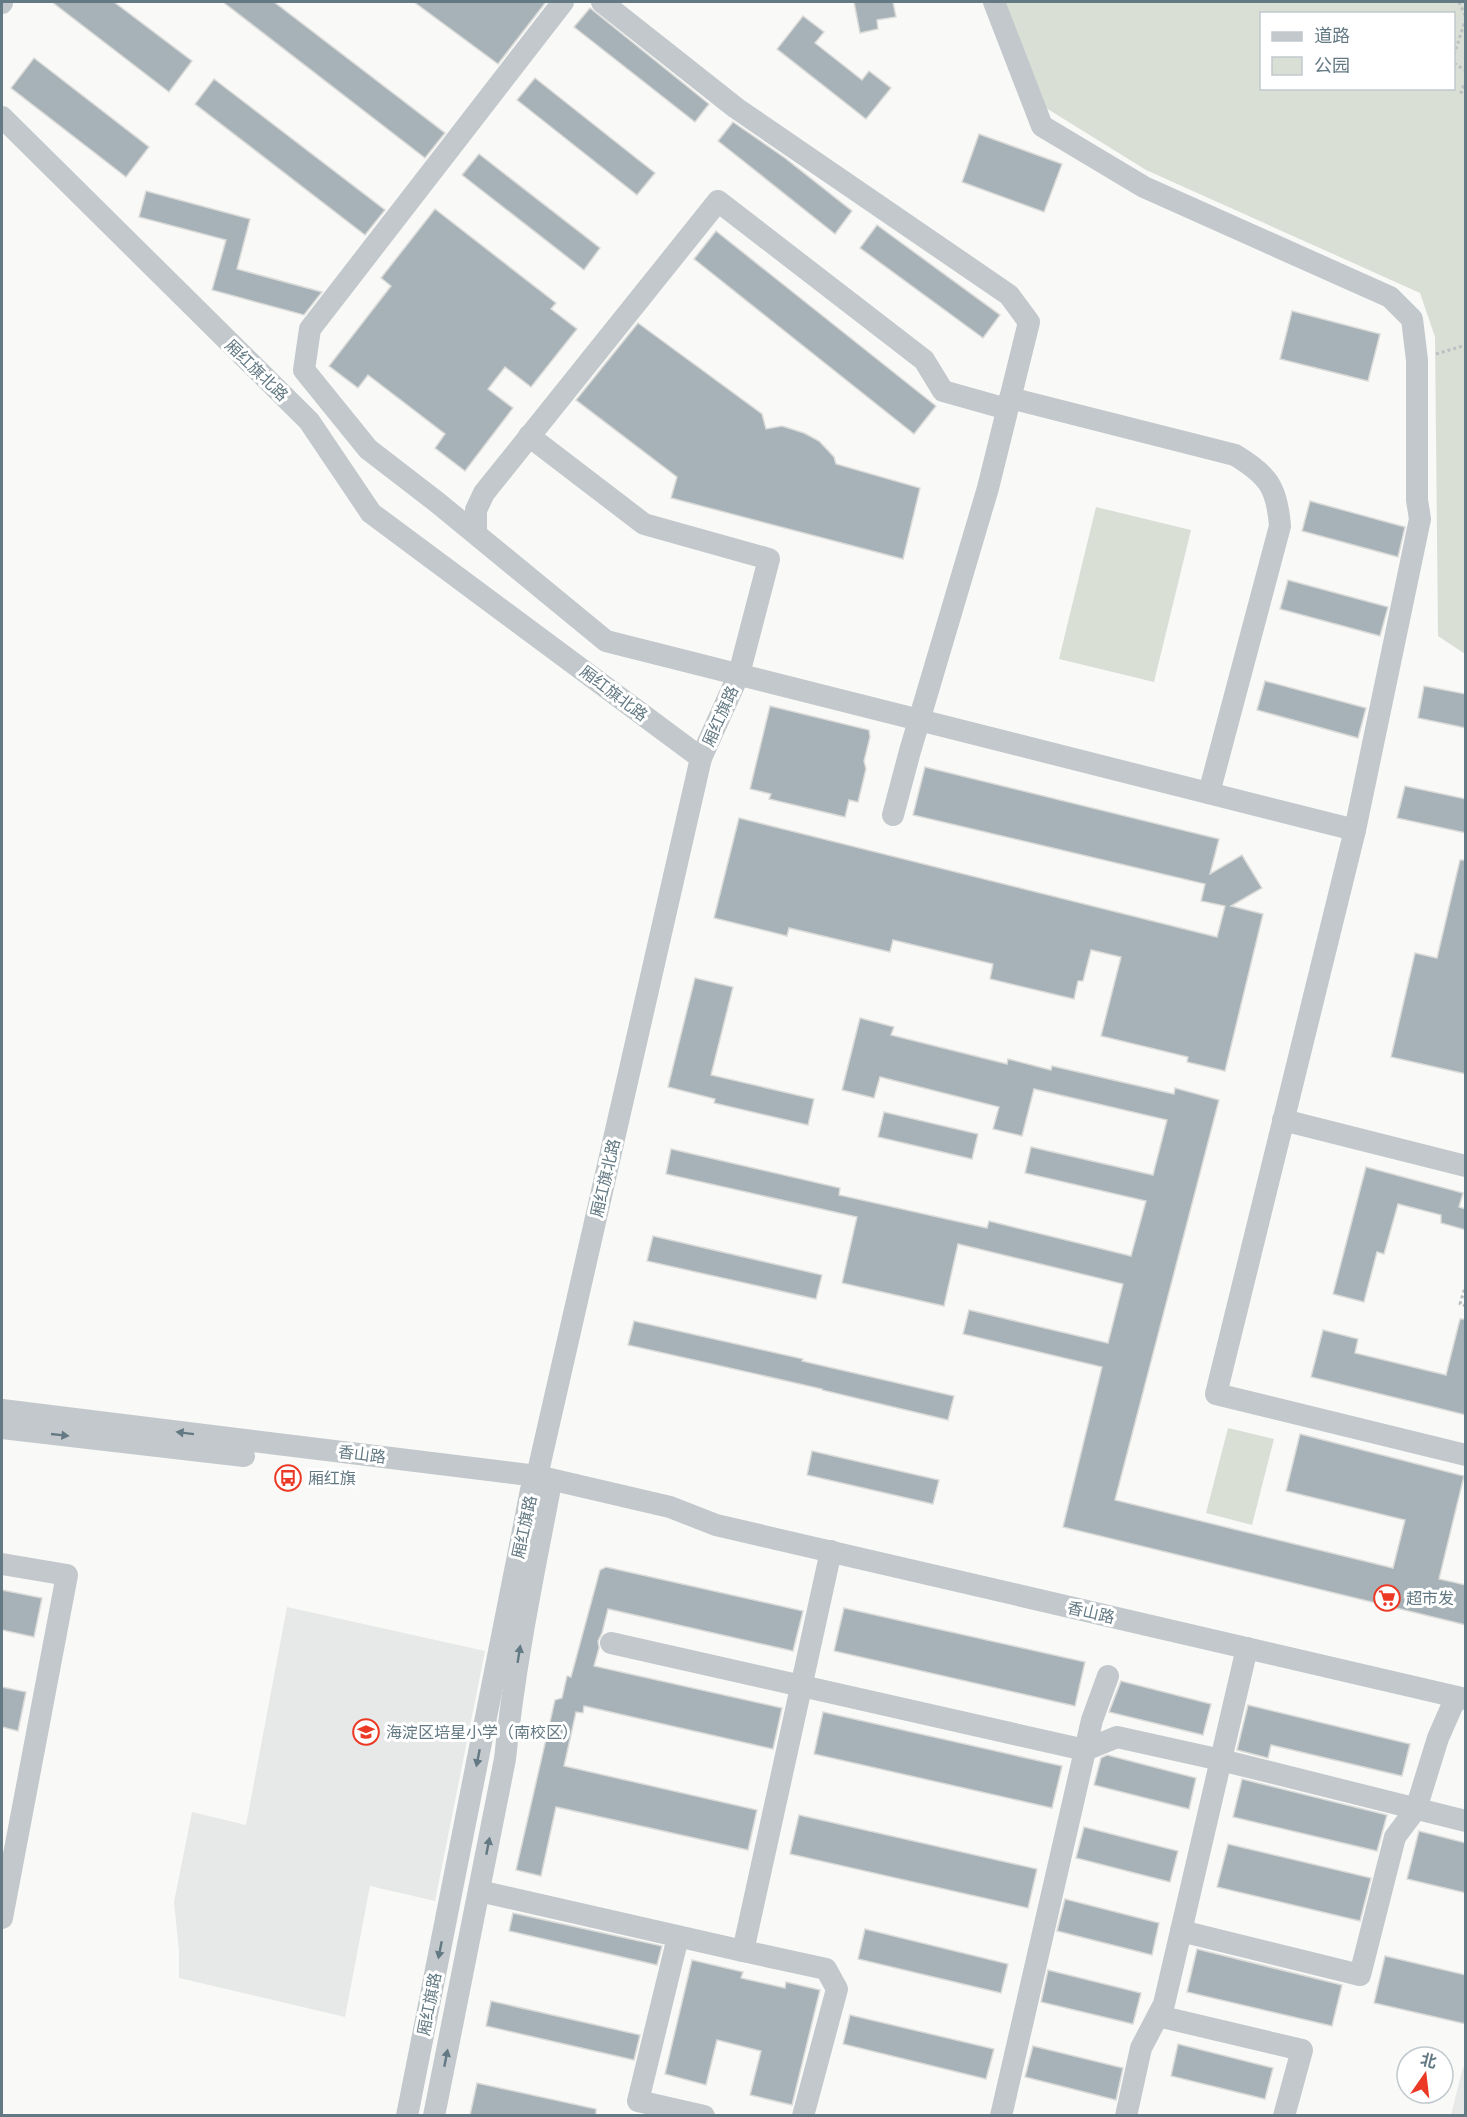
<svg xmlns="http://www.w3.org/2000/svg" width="1467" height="2117" font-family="Inter,'Noto Sans SC',sans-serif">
  <rect width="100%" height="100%" fill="#f9f9f7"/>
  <g fill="#e7e9e8">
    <polygon points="287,1607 485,1651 435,1901 370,1886 345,2017 179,1978 179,1951 174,1902 192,1812 246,1825"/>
    <polygon points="1463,2067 1466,2068 1465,2115 1451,2115"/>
  </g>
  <g fill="#dadfd6" fill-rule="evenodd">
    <path d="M990,2h475v652l-27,-18 -3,-299 -15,-44 -274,-123 -129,-80zM1262,14h192v74h-192z"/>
    <polygon points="1096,507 1191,530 1154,682 1059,659"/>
    <polygon points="1228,1428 1274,1439 1252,1525 1206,1513"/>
  </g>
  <g fill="#a6b2b7" stroke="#dbdbd9" stroke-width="1.5">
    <polygon points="52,2 114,2 192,61 169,92"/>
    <polygon points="223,2 274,2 445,133 425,158"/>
    <polygon points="414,2 546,2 498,64"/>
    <polygon points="854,2 893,2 896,17 877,20 878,29 860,33"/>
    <polygon points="590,8 709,104 695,122 574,27"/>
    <polygon points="803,16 824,32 815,43 862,80 869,71 891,88 866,119 777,49"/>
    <polygon points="34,58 149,147 126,177 11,88"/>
    <polygon points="535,78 655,173 637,195 517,100"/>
    <polygon points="214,79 385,210 365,235 195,104"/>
    <polygon points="733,122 785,158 852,211 835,234 718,141"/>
    <polygon points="979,134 1062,164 1044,212 962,182"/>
    <polygon points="479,154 600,248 584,270 462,175"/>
    <polygon points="146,191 250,219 237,269 322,292 304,315 212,290 226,240 139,217"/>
    <polygon points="435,209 556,303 551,309 577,329 531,387 505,367 488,389 513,408 465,471 435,448 445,434 368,375 358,388 329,366 391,286 381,278"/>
    <polygon points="877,225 1000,315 983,338 860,248"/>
    <polygon points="716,231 936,406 914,434 694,259"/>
    <polygon points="1292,311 1380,334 1368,381 1280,359"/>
    <polygon points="638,323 762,414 766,429 782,426 804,433 819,441 834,457 836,464 920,488 903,559 671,498 677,477 576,400"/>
    <polygon points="1310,501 1405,527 1398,557 1302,531"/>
    <polygon points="1288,580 1388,607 1380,636 1280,609"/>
    <polygon points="1265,681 1366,708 1358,738 1257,710"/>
    <polygon points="1424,686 1466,694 1466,728 1418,718"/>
    <polygon points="770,706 869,730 870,737 864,761 866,769 858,802 849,800 845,817 769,799 771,794 750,789"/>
    <polygon points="925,767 1219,839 1210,874 1242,855 1262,888 1231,906 1263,914 1225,1071 1187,1062 1188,1057 1101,1036 1121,957 1091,950 1083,981 1078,981 1074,999 990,979 993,964 893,940 890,952 789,928 787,936 714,918 739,818 1217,937 1225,906 1201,901 1205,884 913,815"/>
    <polygon points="1405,786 1466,799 1466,833 1397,818"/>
    <polygon points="1460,860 1466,860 1466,1074 1391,1057 1415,953 1437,958"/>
    <polygon points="695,978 733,987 711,1075 814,1099 808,1125 714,1103 715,1099 668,1087"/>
    <polygon points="860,1018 894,1027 891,1035 1007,1064 1008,1059 1051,1070 1052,1066 1174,1094 1175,1088 1219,1100 1115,1500 1393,1568 1405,1520 1286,1491 1300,1434 1464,1476 1439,1579 1466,1585 1466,1625 1063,1527 1102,1367 963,1334 969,1310 1108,1343 1123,1284 958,1244 944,1306 842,1283 857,1217 666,1174 671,1149 840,1188 839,1195 987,1228 989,1221 1131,1256 1146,1201 1025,1173 1031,1147 1153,1175 1167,1120 1034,1089 1022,1136 993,1129 999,1107 880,1077 874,1098 842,1090"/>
    <polygon points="884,1112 978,1134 972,1159 878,1137"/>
    <polygon points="1366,1167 1463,1193 1459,1207 1466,1209 1466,1230 1441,1223 1441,1215 1398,1204 1384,1254 1377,1252 1364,1302 1333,1294"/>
    <polygon points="653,1236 822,1275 816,1299 647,1261"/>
    <polygon points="1460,1319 1466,1319 1466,1415 1311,1377 1323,1330 1358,1339 1355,1353 1446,1375"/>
    <polygon points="634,1321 803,1359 802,1361 954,1396 948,1420 822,1390 822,1389 628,1345"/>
    <polygon points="812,1451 939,1480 933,1504 807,1475"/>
    <polygon points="606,1567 803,1611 793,1651 608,1609 602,1633 598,1641 599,1648 594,1666 782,1708 773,1749 584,1706 583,1713 576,1712 564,1766 757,1810 748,1850 556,1807 541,1876 516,1870 555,1700 562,1698 567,1676 571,1677 600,1570"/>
    <polygon points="2,1590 42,1598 34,1637 2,1630"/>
    <polygon points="844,1608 1085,1662 1075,1706 834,1651"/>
    <polygon points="1121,1681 1211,1704 1203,1735 1109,1712"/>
    <polygon points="2,1687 26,1692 18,1731 2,1727"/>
    <polygon points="1248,1705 1410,1744 1402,1776 1271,1745 1268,1758 1237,1750"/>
    <polygon points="823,1712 1062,1766 1052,1808 814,1754"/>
    <polygon points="1107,1755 1196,1778 1189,1809 1094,1785 1101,1758"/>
    <polygon points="1242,1779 1387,1815 1377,1851 1233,1817"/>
    <polygon points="799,1815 1037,1869 1028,1908 790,1854"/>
    <polygon points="1084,1827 1178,1851 1170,1882 1076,1858"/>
    <polygon points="1419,1831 1466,1843 1466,1893 1407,1879"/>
    <polygon points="1228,1844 1371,1878 1360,1921 1217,1887"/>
    <polygon points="1065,1899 1159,1923 1152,1955 1057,1931"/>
    <polygon points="513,1913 662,1946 657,1965 509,1931"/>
    <polygon points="865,1929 1008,1964 1001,1993 858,1959"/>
    <polygon points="1197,1949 1342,1985 1332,2026 1187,1992"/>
    <polygon points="1385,1956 1466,1975 1466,2024 1374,2003"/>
    <polygon points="692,1960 743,1972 741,1978 785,1988 786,1982 820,1990 792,2105 750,2095 761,2051 717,2040 706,2085 665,2074"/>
    <polygon points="1048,1970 1141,1993 1133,2024 1041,2002"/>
    <polygon points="491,2001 640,2035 634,2060 486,2026"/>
    <polygon points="850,2015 994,2049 986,2079 843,2044"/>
    <polygon points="1178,2044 1273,2068 1265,2099 1171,2076"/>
    <polygon points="1033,2046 1123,2068 1116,2100 1025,2077"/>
    <polygon points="477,2083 596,2109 596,2115 470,2115"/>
  </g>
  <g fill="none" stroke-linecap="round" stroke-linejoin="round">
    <g stroke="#bcc0c2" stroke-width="3" stroke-dasharray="3 3" stroke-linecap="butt">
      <polyline points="1459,2 1466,17"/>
      <polyline points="1454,55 1466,18"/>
      <polyline points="1454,63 1466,71"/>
      <polyline points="1466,80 1461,92 1466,97"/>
      <polyline points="1436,354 1466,345"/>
      <polyline points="1466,1284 1460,1304 1466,1306"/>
    </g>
    <g stroke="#c2c8cb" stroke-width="22">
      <polyline points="563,2 310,329 304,370 368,449 438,503 606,641 1355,830 1216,1394 1466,1455"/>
      <polyline points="602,2 736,108 1009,295 1029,322 988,488 910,751 893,815"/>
      <polyline points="994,2 1042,126 1144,187 1390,297 1412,319 1417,360 1417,500 1420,519 1355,830"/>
      <polyline points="2,3 2,2"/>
      <polyline points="2,117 309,421 371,513 701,758 537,1476 531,1490 407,2116"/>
      <path d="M1010,398l225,57c33,20 42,32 45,71l-71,267"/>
      <polyline points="529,436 644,524 769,559 739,674 701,758"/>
      <polyline points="476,533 476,510 484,493 718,201 924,360 943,391 1007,409"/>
      <polyline points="1283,1120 1466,1166"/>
      <polyline points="2,1410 537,1476 670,1507 716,1525 1466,1699"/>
      <polyline points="2,1428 244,1456"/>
      <polyline points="2,1564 67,1575 2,1918"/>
      <polyline points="611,1643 1085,1750 1117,1737 1221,1760 1466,1821"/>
      <polyline points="479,1891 743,1951"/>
      <polyline points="1181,1931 1360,1975 1395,1837 1416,1809 1438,1738 1456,1697"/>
      <polyline points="678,1937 638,2101 704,2116"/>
      <polyline points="1158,2016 1302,2050 1284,2116"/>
      <path d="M434,2116l71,-357c9,-90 27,-178 44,-266l-12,-17"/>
      <polyline points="803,2116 837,1989 826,1969 743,1951 831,1551"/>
      <polyline points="1001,2116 1092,1720 1108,1676"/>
      <polyline points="1126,2116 1141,2048 1164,2004 1247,1648"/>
    </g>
  </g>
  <defs><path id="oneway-solid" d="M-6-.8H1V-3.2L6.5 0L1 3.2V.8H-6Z" transform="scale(1.5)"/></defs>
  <g fill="#637983">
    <use href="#oneway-solid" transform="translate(185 1433) rotate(-173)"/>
    <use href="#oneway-solid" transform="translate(60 1435) rotate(6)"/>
    <use href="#oneway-solid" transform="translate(519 1654) rotate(-81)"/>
    <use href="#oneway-solid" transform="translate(478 1758) rotate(101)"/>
    <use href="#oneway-solid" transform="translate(488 1846) rotate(-79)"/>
    <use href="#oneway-solid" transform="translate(440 1950) rotate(101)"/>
    <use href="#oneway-solid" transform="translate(446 2058) rotate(-79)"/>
  </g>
  <defs>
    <g id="bus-ring" transform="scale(1.35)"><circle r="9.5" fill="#fff" stroke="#eb3925" stroke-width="1.5"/><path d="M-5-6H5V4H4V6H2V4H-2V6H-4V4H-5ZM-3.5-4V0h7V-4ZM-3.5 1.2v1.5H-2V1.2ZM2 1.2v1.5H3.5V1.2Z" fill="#eb3925"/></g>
    <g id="supermarket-ring" transform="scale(1.35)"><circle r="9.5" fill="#fff" stroke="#eb3925" stroke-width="1.5"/><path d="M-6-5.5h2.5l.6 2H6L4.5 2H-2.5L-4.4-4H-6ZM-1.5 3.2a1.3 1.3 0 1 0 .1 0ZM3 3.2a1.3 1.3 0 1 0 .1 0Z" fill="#eb3925"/></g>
    <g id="school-ring" transform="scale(1.35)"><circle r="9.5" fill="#fff" stroke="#eb3925" stroke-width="1.5"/><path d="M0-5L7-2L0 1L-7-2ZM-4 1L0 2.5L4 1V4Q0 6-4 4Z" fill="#eb3925"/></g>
  </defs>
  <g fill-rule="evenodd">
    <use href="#bus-ring" x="288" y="1478"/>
    <use href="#supermarket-ring" x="1387" y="1598"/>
    <use href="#school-ring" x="366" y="1732"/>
  </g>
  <g text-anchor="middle" stroke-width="6" stroke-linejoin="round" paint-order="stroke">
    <g font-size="16" fill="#637983" stroke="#fff">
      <text transform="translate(257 370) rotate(44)" y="6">厢红旗北路</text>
      <text transform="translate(614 693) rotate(37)" y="6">厢红旗北路</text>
      <text transform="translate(720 716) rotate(-66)" y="6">厢红旗路</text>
      <text transform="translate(605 1178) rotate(-77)" y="6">厢红旗北路</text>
      <text transform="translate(362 1454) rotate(7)" y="6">香山路</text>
      <text transform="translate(524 1527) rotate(-78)" y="6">厢红旗路</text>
      <text transform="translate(1091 1612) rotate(13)" y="6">香山路</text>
      <text transform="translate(429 2004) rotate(-79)" y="6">厢红旗路</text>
    </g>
    <g font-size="16" fill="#637983" stroke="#fff" text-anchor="start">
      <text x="308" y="1484">厢红旗</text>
      <text x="1406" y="1604">超市发</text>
      <text x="386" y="1738">海淀区培星小学（南校区）</text>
    </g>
  </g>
  <rect width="1467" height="2117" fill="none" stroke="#637983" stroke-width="6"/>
  <rect x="1260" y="12" width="195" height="78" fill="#ffffff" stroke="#c1c9cd" stroke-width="1.5"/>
  <rect x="1272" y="32" width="30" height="9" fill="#c2c8cb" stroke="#c1c9cd" stroke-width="1.5"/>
  <text x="1314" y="42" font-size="18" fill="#637983">道路</text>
  <rect x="1272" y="57" width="30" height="18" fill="#dadfd6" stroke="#c1c9cd" stroke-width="1.5"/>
  <text x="1314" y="72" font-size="18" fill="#637983">公园</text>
  <g transform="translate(1425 2075) rotate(14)"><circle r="28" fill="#ffffff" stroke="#c1c9cd" stroke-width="1.5"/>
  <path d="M0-4.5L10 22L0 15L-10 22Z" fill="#eb3925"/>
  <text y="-9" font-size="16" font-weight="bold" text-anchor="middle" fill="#637983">北</text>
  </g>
</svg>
